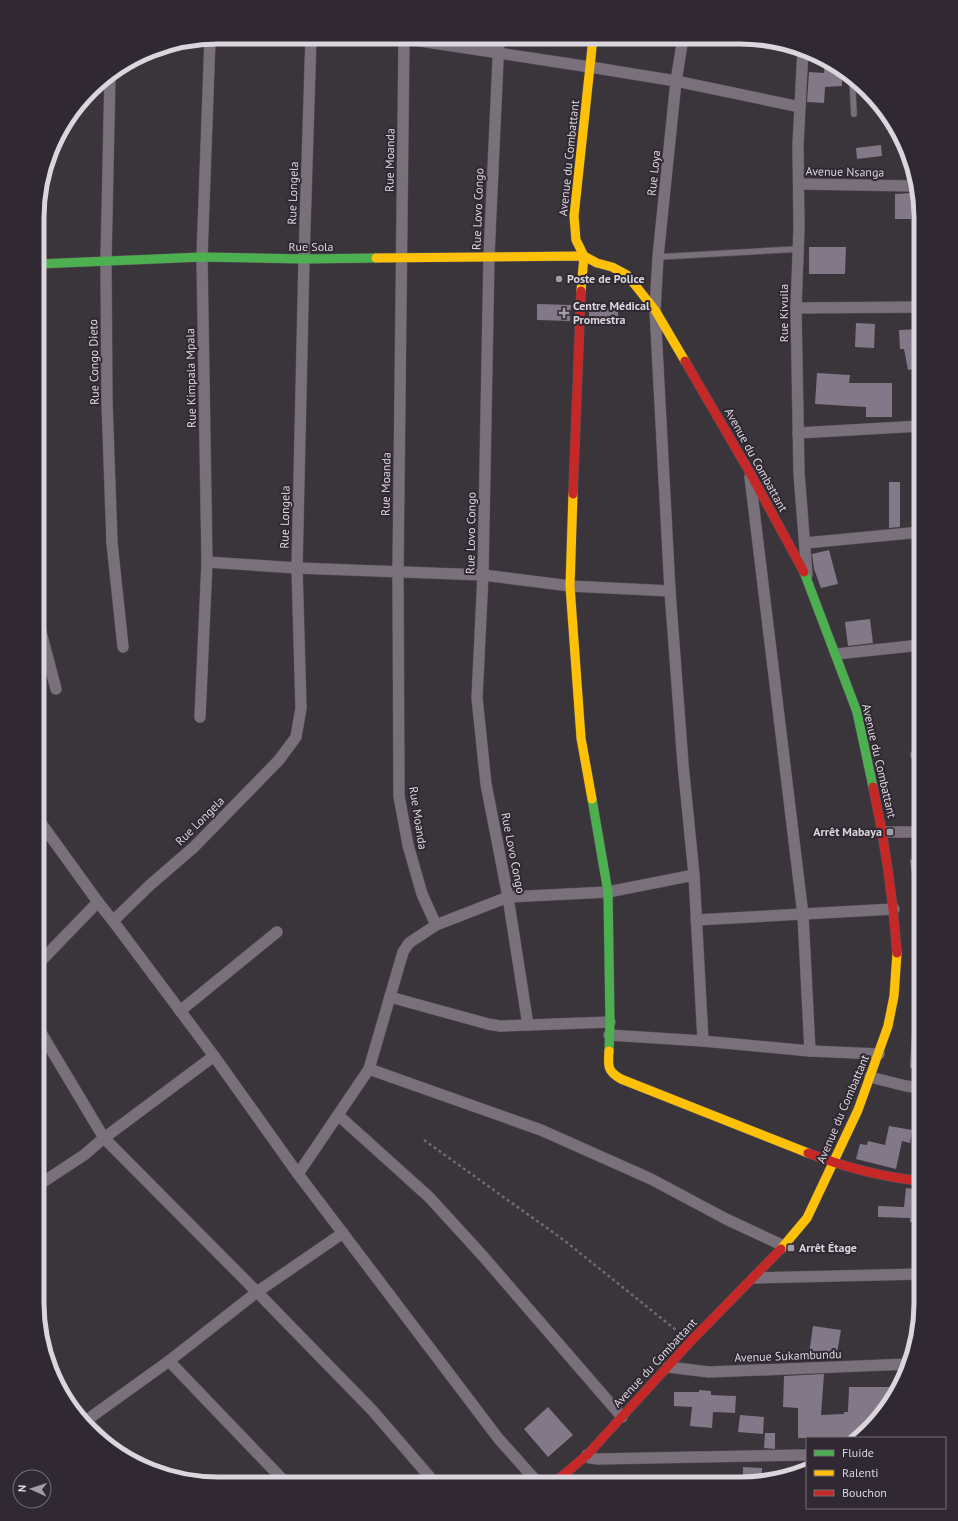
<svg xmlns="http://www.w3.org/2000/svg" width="958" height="1521" font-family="'PT Sans',sans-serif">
  <rect width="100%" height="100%" fill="#3a353b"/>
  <g fill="#837887">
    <polygon points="825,60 842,70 842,86 825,87 824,103 807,102 809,72 824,73"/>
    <polygon points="881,145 882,156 857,159 856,148"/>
    <polygon points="911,193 911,219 895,219 895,194"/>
    <polygon points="809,247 846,247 845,274 809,274"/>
    <polygon points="537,304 571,305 570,321 537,320"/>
    <polygon points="589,306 618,307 618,319 589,318"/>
    <polygon points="856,323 875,324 874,348 855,347"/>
    <polygon points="921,329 921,368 908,370 904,349 900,349 899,330"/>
    <polygon points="817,373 850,375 849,383 892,383 892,417 866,417 866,407 815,404"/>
    <polygon points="889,482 900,482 900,527 889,528"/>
    <polygon points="829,550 838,584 821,588 814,569 812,554"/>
    <polygon points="870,619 873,643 848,646 845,622"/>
    <polygon points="921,858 921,890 914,890 910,860"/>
    <polygon points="912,1032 921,1032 921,1069 910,1068"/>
    <polygon points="889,1126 912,1130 910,1143 902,1141 896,1169 856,1159 860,1144 867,1145 868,1141 885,1145"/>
    <polygon points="906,1188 921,1190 919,1205 921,1205 921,1222 910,1222 910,1218 878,1217 878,1206 904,1207"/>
    <polygon points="813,1326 841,1330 836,1359 809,1354"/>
    <polygon points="824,1374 821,1415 844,1414 844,1412 848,1412 849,1387 899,1387 888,1406 877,1406 877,1420 859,1438 798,1438 798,1408 783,1407 784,1376"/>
    <polygon points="699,1390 711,1391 711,1395 736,1396 735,1413 713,1412 712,1428 690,1426 692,1407 674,1406 674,1392 699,1392"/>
    <polygon points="548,1407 573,1435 548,1457 524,1429"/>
    <polygon points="740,1415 764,1417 763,1434 738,1432"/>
    <polygon points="765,1433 775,1433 775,1449 764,1448"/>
    <polygon points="743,1467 762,1468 762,1480 743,1481"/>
  </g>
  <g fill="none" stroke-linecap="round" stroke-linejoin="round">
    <g stroke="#565357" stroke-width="7">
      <g id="lane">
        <polyline points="852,77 854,114"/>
        <polyline points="658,257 798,249"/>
      </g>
    </g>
    <g stroke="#565357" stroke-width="12">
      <g id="street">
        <polyline points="400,38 590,67 676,81 800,107"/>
        <polyline points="404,38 398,571 399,796 408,845 422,894 436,925"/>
        <polyline points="499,38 489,256 483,575 477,698 486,784 508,897 528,1025"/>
        <polyline points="683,38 676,81 658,257 655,310 670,591 683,764 694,875 703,1041"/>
        <polyline points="803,49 798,145 799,229 796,308 799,473 807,575"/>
        <polyline points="110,75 106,261 107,402 112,543 123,647"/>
        <polyline points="799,184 915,186"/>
        <polyline points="796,308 921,307"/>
        <polyline points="798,433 921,426"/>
        <polyline points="750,477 803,915 810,1051"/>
        <polyline points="805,543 921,532"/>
        <polyline points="207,562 297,568 483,575 570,586 670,591"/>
        <polyline points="38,621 56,689"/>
        <polyline points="836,654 921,645"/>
        <polyline points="200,717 207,562 202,257 210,39"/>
        <polyline points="916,755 921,753"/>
        <polyline points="38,819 98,902 113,921 214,1056 298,1174 498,1438 538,1483"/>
        <polyline points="883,832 921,832"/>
        <polyline points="696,920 894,909"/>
        <polyline points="113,921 150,885 194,847 279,760 296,737 301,708 297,568 304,259 311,37"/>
        <polyline points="37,965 98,902"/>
        <polyline points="390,997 488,1024 500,1026 610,1022"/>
        <polyline points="180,1011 277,932"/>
        <polyline points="37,1026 104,1138 257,1292 372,1410 435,1483"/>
        <polyline points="609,1035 703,1041 810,1051 879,1054"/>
        <polyline points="369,1069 541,1130 651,1179 726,1219 784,1246"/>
        <polyline points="870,1077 906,1086 921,1088"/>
        <polyline points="338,1115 429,1197 482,1255 622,1417"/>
        <polyline points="298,1174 369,1069 403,952 409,943 436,925 508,897 608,892 694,875"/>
        <polyline points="37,1186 84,1155 104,1138 214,1056"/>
        <polyline points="754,1278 921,1274"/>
        <polyline points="169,1361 286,1483"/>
        <polyline points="668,1367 709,1372 909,1364"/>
        <polyline points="67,1400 86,1421 119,1453"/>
        <polyline points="84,1422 169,1361 257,1292 343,1233"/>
        <polyline points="587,1455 590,1458 598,1459 807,1455"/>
      </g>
    </g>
    <g stroke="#565357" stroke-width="10">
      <g id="fast">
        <polyline points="38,264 202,257 304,259 376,258"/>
        <polyline points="804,572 857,712 873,787"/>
        <polyline points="592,799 608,892 610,1022 609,1051"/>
      </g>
    </g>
    <g stroke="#565357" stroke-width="10">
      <g id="slow">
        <polyline points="593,38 574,216 576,240 584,256 597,263 612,267 627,275 655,310 685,361"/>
        <polyline points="376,258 584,256 581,291"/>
        <polyline points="573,494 570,586 581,738 592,799"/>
        <path d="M609,1051c-1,15 -2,20 12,28l187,74"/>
        <polyline points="781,1249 807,1218 858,1110 888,1026 894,996 897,953"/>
      </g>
    </g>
    <g stroke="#565357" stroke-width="10">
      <g id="jam">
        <polyline points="685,361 749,471 804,572"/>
        <polyline points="573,494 581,291"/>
        <path d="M873,787c12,55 20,110 24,166"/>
        <path d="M808,1153c36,14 74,24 113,28"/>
        <polyline points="554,1483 587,1455 691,1341 781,1249"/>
      </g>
    </g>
    <polyline stroke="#706a72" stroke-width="2.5" stroke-dasharray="3 3" stroke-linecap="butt" points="424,1140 565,1241 681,1334"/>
    <use href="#lane" stroke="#7a707c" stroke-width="5.5"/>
    <use href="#street" stroke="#7a707c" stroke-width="11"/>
    <use href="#fast" stroke="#4caf50" stroke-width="9"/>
    <use href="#slow" stroke="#ffc107" stroke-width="9"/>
    <use href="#jam" stroke="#c62828" stroke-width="9"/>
  </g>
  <g fill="#a39ea4" stroke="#302933" stroke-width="1.5">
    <circle cx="559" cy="279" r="4"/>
    <path d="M562 307h4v4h4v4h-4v4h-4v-4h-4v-4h4z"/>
    <rect x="886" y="828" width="8" height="8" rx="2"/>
    <rect x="787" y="1244" width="8" height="8" rx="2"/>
  </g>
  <g text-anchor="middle" stroke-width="4" stroke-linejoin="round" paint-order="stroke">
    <g font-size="12" fill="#dbd6dd" stroke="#302933">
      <text transform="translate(569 158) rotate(-84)" y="4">Avenue du Combattant</text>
      <text transform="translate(390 160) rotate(-89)" y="4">Rue Moanda</text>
      <text transform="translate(845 172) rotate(1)" y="4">Avenue Nsanga</text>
      <text transform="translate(654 173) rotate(-84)" y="4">Rue Loya</text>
      <text transform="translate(293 193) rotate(-88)" y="4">Rue Longela</text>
      <text transform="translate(478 209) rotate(-88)" y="4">Rue Lovo Congo</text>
      <text x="311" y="251">Rue Sola</text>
      <text transform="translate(784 313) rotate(-90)" y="4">Rue Kivuila</text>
      <text transform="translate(94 362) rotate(-91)" y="4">Rue Congo Dieto</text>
      <text transform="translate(191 378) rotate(-91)" y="4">Rue Kimpala Mpala</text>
      <text transform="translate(756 460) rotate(61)" y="4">Avenue du Combattant</text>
      <text transform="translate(386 484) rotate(-89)" y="4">Rue Moanda</text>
      <text transform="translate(285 517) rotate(-89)" y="4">Rue Longela</text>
      <text transform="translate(471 533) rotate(-89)" y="4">Rue Lovo Congo</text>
      <text transform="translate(879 761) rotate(77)" y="4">Avenue du Combattant</text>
      <text transform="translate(418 818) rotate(81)" y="4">Rue Moanda</text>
      <text transform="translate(200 821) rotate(-45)" y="4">Rue Longela</text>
      <text transform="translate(513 853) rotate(79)" y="4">Rue Lovo Congo</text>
      <text transform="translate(843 1109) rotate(-67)" y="4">Avenue du Combattant</text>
      <text transform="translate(788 1356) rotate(-2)" y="4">Avenue Sukambundu</text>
      <text transform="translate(655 1363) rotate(-47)" y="4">Avenue du Combattant</text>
    </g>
    <g font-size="12" font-weight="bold" fill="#dbd6dd" stroke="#302933" text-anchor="start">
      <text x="567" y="283">Poste de Police</text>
      <text x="573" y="310">Centre Médical<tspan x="573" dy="14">Promestra</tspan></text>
      <text x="882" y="836" text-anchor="end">Arrêt Mabaya</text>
      <text x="799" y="1252">Arrêt Étage</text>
    </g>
  </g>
  <path d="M0 0H958V1521H0ZM218 44H740A174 174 0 0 1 914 218V1303A174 174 0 0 1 740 1477H218A174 174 0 0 1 44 1303V218A174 174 0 0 1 218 44Z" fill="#302933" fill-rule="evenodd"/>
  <path fill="none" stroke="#dbd6dd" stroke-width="5" d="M218 44H740A174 174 0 0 1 914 218V1303A174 174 0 0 1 740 1477H218A174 174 0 0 1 44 1303V218A174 174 0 0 1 218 44Z"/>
  <rect x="806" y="1437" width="140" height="72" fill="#302933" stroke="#746e77"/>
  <rect x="814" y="1450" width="20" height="6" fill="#4caf50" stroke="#746e77"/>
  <text x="842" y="1457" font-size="12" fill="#dbd6dd">Fluide</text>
  <rect x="814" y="1470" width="20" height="6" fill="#ffc107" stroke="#746e77"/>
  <text x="842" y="1477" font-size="12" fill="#dbd6dd">Ralenti</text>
  <rect x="814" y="1490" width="20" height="6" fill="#c62828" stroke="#746e77"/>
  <text x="842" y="1497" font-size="12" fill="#dbd6dd">Bouchon</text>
  <g transform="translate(32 1489) rotate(273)"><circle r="19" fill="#302933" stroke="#746e77"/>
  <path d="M0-3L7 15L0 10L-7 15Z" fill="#a39ea4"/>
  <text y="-6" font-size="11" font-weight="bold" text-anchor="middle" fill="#dbd6dd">N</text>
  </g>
</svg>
